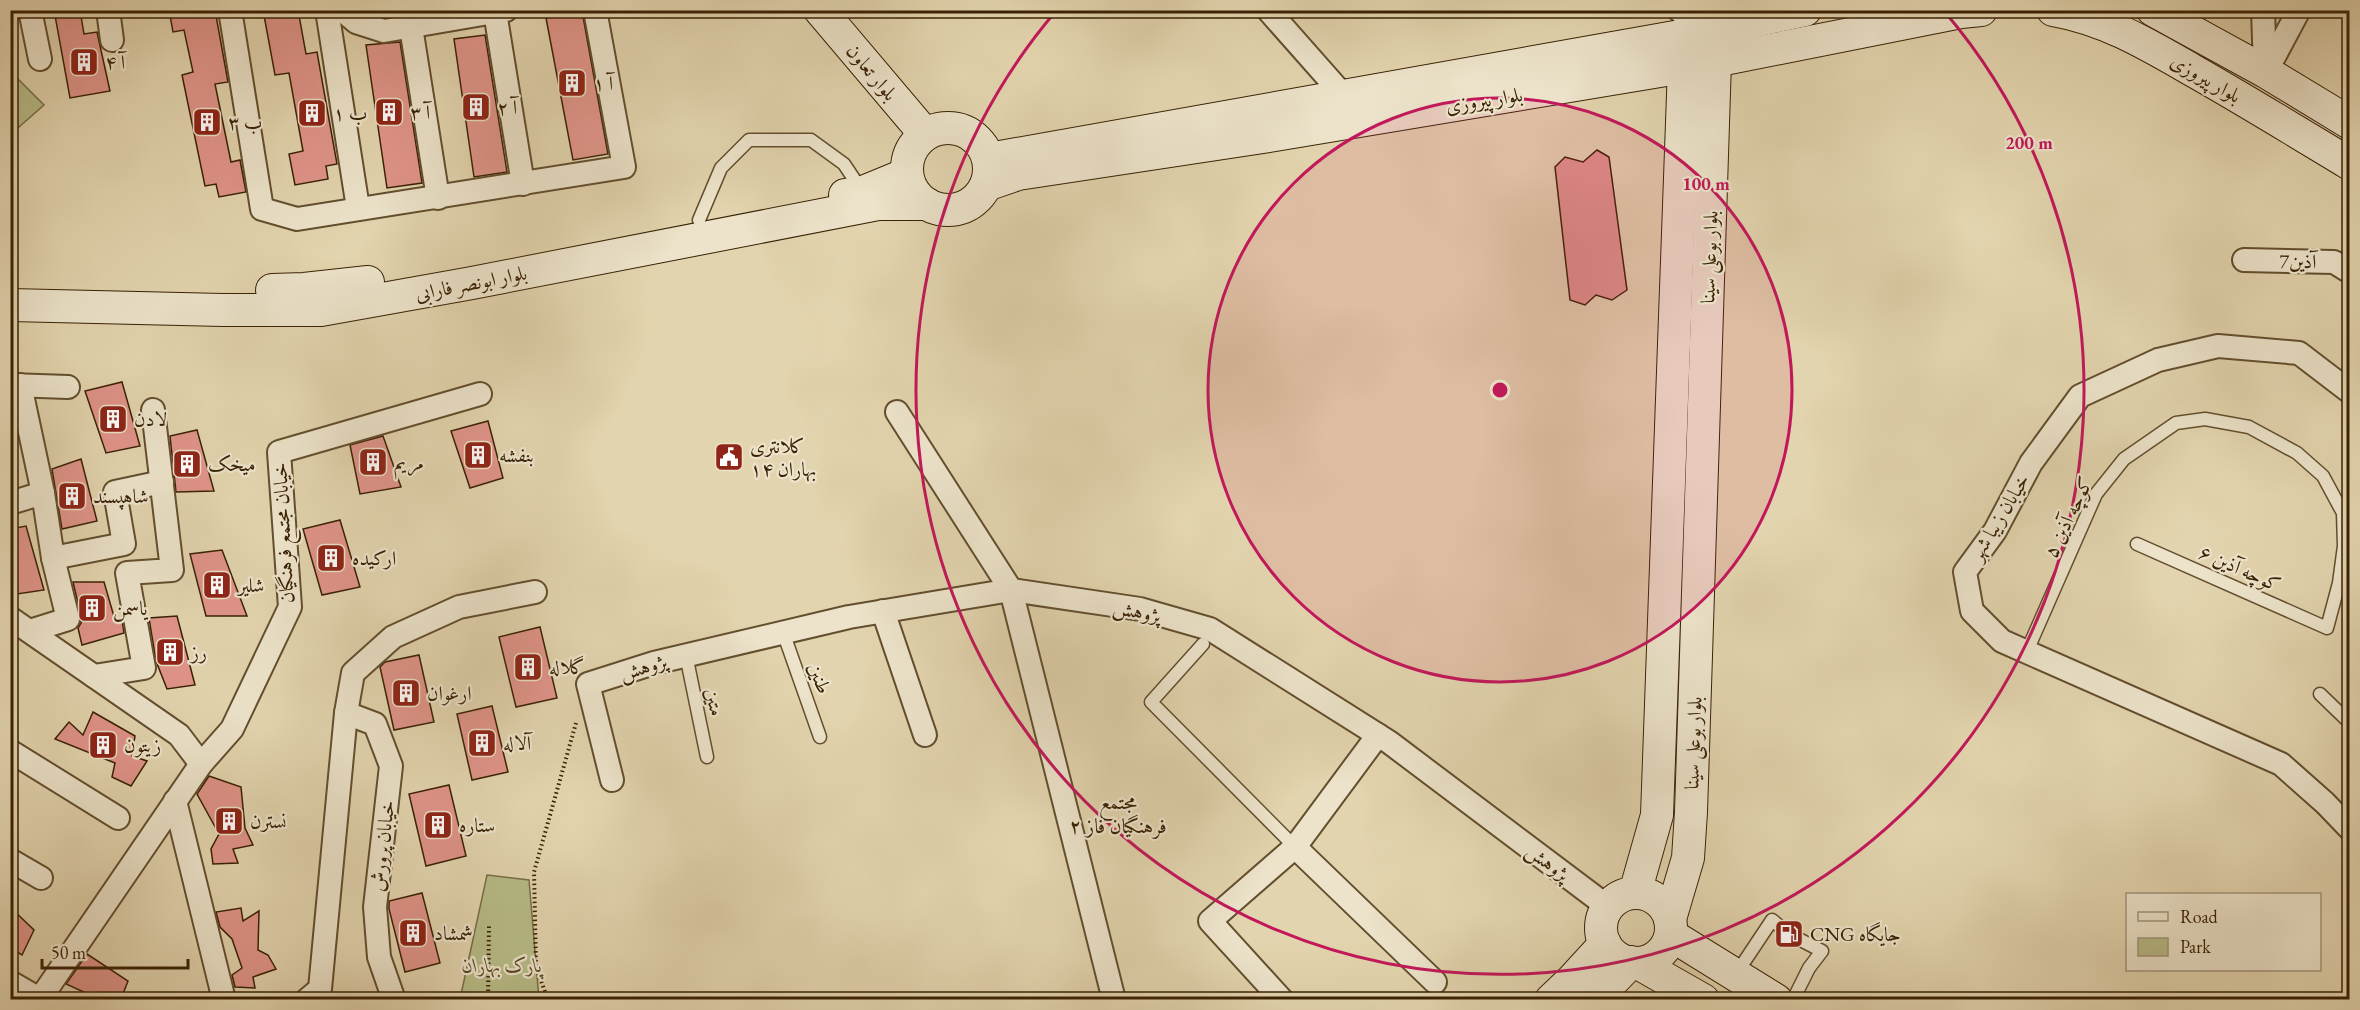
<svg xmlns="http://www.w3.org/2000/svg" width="2360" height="1010" font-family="'EB Garamond',Amiri,serif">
  <rect width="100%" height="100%" fill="#e2d4ae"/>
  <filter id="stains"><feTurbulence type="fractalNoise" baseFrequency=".00333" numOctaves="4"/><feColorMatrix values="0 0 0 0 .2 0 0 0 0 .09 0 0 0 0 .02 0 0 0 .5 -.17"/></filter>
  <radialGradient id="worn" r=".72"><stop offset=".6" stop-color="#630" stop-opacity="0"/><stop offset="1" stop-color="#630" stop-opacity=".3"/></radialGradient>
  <g fill="#b7bc88" stroke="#786e46" stroke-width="1.5">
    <polygon points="11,72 44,105 11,134 10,134"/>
    <polygon points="487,875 529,880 539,999 460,999"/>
  </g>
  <g fill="#e0948a" stroke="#392104" stroke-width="1.5">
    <polygon points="54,10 80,10 84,34 97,32 110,91 70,98"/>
    <polygon points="169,10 215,10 228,82 215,84 231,162 240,160 246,192 219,197 216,184 205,186 182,75 193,72 184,30 173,32"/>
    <polygon points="263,10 298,10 306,54 317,52 337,164 326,166 328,179 295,185 289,154 303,151 289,73 275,75"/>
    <polygon points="582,11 608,154 573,160 546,18"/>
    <polygon points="485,35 507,172 474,177 454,39"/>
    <polygon points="400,42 422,183 387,188 366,45"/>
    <polygon points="1597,150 1609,157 1627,290 1612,300 1596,295 1585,305 1570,300 1555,167 1565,157 1583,162"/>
    <polygon points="122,382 140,446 106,453 85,391"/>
    <polygon points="488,421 503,478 470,488 451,431"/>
    <polygon points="197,430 214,491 176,492 170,436"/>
    <polygon points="383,436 401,487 360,494 350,445"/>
    <polygon points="81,459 97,521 62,529 52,469"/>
    <polygon points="340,520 360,587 322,595 303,529"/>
    <polygon points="26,526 44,590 17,594 10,576 10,529"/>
    <polygon points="222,550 247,616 206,616 190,554"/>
    <polygon points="73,582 104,582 115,620 122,620 124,633 82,645 78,628 81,623 81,616"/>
    <polygon points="177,616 195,685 167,689 156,661 149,618"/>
    <polygon points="540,627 557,698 516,707 499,637"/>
    <polygon points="419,655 434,722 394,730 380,667 385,662"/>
    <polygon points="492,706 508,772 472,780 457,714"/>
    <polygon points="93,712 135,736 132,756 147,761 131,786 112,777 115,763 55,739 69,722 83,735"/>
    <polygon points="209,776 241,787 245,828 253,845 233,849 238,863 213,864 211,849 219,834 197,794"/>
    <polygon points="449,785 466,856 426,866 409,794"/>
    <polygon points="422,893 440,963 405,972 389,909 389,901"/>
    <polygon points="10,907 34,930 22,955 10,948"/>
    <polygon points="241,908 243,921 259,911 258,950 268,955 276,969 253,977 255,988 235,987 232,975 242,968 232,939 220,927 216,912"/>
    <polygon points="87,954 128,981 121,999 99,999 66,984"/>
  </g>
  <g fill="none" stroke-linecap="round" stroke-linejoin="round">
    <g stroke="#634e2e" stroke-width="15">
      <g id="lane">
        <polyline points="699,220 721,168 749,140 811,140 844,164 862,191"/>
        <polyline points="783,632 820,737"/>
        <polyline points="1203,644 1151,702 1295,847"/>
        <polyline points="2027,651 2096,494 2124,459 2176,423 2205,419 2249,427 2297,453 2323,476 2343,513 2344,546 2339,583 2327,628 2137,544"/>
        <polyline points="686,655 707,757"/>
        <polyline points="2320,694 2350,723"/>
        <polyline points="1736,974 1772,920 1789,934 1822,951 1809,968 1793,1000"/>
      </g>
    </g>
    <g stroke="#634e2e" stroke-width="26">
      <g id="street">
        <polyline points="30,10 40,59"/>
        <polyline points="108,10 112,40"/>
        <polyline points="230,10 262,209 297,219 624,167 595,10"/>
        <polyline points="327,10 358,208"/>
        <polyline points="342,10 356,22 384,31 506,10"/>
        <polyline points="1268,10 1344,96"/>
        <polyline points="1679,10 1703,32"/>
        <polyline points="2263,10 2265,70"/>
        <polyline points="495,12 523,184"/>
        <polyline points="411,27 438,198"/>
        <polyline points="2266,72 2299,10"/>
        <polyline points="2244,260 2334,262 2350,272"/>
        <polyline points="10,385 68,387"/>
        <polyline points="20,385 43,493 53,558 68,619 30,631"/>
        <polyline points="2350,392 2299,353 2218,346 2158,360 2080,396 2031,463 1995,531 1965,572 1972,611 2002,641 2281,764 2325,803 2350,829"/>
        <polyline points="897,412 1011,590 1114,1000"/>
        <polyline points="10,503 43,493"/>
        <polyline points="53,558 124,544 115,492 162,482"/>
        <polyline points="883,611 925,735"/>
        <polyline points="10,618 179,735 201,764"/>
        <polyline points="94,676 144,668 127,573 172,570 153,410"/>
        <polyline points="346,713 375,724 391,766 375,907 379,957 394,1000"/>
        <polyline points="1378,735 1295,847 1435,982"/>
        <polyline points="10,751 118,818"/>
        <polyline points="612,780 588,684 654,663 849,617 1011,590 1140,609 1210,629 1389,742 1608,907"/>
        <polyline points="175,801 224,1000"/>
        <polyline points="10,860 41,878"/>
        <polyline points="10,982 41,1000"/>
        <polyline points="40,999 201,764 232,729 290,607 279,452 480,394"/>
        <polyline points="307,1000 320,989 346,713 353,673 393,637 459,607 535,592"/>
        <polyline points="1282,1000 1210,921 1295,847"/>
      </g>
    </g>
    <g stroke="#392104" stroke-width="34">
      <g id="secondary">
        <polyline points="820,10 925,134"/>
        <path d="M2053,10c52,9 94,34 139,60 53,30 105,62 158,94"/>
        <polyline points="2153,10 2266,72 2350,123"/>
        <circle cx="948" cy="169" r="41"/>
        <polyline points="989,159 1703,32 1805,10"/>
        <polyline points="986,185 1018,174 1263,137 1684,67 1961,12 1981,10"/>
        <polyline points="845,195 863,192 907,174"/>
        <polyline points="272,290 304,289 368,282"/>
        <polyline points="10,305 223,310 321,310 472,283 878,204 927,204"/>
        <polyline points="1635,893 1657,815 1684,67 1694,49"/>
        <circle cx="1636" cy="928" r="35"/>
        <polyline points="1670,919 1688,858 1691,812 1715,61 1703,32"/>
        <polyline points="1671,935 1776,1000"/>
        <polyline points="1638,963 1703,1000"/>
        <polyline points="1551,1000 1572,980 1605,944"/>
        <polyline points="1594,1000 1631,962"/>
      </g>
    </g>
    <g stroke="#392104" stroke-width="4" stroke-dasharray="1.5 3" stroke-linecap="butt">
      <polyline points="488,1000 489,926"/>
      <polyline points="548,1000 536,967 534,872 576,723"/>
    </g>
    <use href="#lane" stroke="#ece3ca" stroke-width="12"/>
    <use href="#street" stroke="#ece3ca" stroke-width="22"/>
    <use href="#secondary" stroke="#ece3ca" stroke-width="32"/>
  </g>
  <circle cx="1500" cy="390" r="292" fill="#c2185b" fill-opacity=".12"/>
  <g fill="none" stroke="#c2185b" stroke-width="3">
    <circle cx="1500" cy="390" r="292"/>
    <path d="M1944 11A584 584 0 1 1 1056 11"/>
  </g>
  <defs>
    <g id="building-square" transform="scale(1.5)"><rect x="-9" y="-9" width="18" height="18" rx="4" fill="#8f2418" stroke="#ece3ca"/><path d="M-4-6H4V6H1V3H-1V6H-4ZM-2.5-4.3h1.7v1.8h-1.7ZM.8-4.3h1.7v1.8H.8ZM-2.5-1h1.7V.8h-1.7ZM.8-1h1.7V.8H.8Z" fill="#fff"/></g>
    <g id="civic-square" transform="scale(1.5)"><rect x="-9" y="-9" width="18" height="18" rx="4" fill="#8f2418" stroke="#ece3ca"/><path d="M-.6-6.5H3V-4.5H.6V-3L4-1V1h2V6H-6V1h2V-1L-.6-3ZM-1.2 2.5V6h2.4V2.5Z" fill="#fff"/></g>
    <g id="fuel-square" transform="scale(1.5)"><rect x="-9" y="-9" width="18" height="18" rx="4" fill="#8f2418" stroke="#ece3ca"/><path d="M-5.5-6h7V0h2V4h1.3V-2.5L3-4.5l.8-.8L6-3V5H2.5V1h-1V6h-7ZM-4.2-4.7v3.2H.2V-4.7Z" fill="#fff"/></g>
  </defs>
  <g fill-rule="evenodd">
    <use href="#building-square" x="84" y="62"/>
    <use href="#building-square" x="572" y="83"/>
    <use href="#building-square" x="476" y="107"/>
    <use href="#building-square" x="389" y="112"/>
    <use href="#building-square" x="312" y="113"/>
    <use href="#building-square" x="207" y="122"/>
    <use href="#building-square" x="113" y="419"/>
    <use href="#building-square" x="478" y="455"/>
    <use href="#civic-square" x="729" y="457"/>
    <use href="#building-square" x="373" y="462"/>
    <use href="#building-square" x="187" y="464"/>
    <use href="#building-square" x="72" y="496"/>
    <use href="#building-square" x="331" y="558"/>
    <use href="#building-square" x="217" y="585"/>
    <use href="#building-square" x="92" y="608"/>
    <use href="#building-square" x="170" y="652"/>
    <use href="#building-square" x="528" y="667"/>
    <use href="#building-square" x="406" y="693"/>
    <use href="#building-square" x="482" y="743"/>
    <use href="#building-square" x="103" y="745"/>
    <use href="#building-square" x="229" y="821"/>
    <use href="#building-square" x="438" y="825"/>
    <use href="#building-square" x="413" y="933"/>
    <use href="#fuel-square" x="1789" y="934"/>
  </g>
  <g text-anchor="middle" stroke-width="4.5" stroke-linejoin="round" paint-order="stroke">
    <g font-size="20" fill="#392104" stroke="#ece3ca" text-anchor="start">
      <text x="105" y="69">آ ۴</text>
      <text x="593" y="90">آ ۱</text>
      <text x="497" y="114">آ ۲</text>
      <text x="410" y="119">آ ۳</text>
      <text x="333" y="120">ب ۱</text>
      <text x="228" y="129">ب ۳</text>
      <text x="134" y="426">لادن</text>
      <text x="750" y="453">کلانتری<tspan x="750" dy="23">۱۴ بهاران</tspan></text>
      <text x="499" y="462">بنفشه</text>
      <text x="394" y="469">مریم</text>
      <text x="208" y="471">میخک</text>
      <text x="93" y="503">شاهپسند</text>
      <text x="352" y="565">ارکیده</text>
      <text x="238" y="592">شلیر</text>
      <text x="113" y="615">یاسمن</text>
      <text x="191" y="659">رز</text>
      <text x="549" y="674">گلاله</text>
      <text x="427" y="700">ارغوان</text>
      <text x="503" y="750">آلاله</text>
      <text x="124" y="752">زیتون</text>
      <text x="250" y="828">نسترن</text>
      <text x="459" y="832">ستاره</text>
      <text x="434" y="940">شمشاد</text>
      <text x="1810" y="941">CNG جایگاه</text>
    </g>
    <g font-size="20" fill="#392104" stroke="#ece3ca">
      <text transform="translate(872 72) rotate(50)" y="7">بلوار تعاون</text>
      <text transform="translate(2206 78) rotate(30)" y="7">بلوار پیروزی</text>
      <text transform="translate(1484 100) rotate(-9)" y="7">بلوار پیروزی</text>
      <text transform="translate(1709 257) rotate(-88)" y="7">بلوار بوعلی سینا</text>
      <text transform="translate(2298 261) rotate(1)" y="7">آذین7</text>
      <text transform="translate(471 283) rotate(-11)" y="7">بلوار ابونصر فارابی</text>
      <text transform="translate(1999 517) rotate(-59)" y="7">خیابان زیبا شهر</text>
      <text transform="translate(2068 517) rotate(-64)" y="7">کوچه آذین ۵</text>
      <text transform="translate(283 533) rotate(-93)" y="7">خیابان مجتمع فرهنگیان</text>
      <text transform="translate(2240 568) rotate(24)" y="7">کوچه آذین ۶</text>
      <text transform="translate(1137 611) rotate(12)" y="7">پژوهش</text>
      <text transform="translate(643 667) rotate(-16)" y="7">پژوهش</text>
      <text transform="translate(820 678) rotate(70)" y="7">طنین</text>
      <text transform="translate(715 702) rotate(78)" y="7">متین</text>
      <text transform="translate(1693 743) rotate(-88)" y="7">بلوار بوعلی سینا</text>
      <text transform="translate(382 846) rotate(-83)" y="7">خیابان پرورش</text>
      <text transform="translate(1548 862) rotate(37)" y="7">پژوهش</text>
    </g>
    <g font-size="20" font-style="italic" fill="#584825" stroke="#ece3ca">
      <text x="502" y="972">پارک بهاران</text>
    </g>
    <g font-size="21" fill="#392104" stroke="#ece3ca">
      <text x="1118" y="809">مجتمع<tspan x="1118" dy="24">فرهنگیان فاز ۲</tspan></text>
    </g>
  </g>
  <circle cx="1500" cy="390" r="9" fill="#c2185b" stroke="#ece3ca" stroke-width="3"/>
  <g font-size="18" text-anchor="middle" font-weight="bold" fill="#c2185b" stroke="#ece3ca" stroke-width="4.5" stroke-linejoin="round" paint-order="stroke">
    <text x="2029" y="149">200 m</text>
    <text x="1706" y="190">100 m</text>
  </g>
  <rect width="2360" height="1010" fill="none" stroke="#e2d4ae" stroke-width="36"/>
  <rect x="12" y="12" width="2336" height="986" fill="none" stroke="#392104" stroke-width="3"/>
  <rect x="18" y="18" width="2324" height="974" fill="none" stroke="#392104" stroke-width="1.5"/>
  <rect x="2126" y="893" width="195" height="78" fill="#ece3ca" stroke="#a4957b" stroke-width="1.5"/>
  <rect x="2138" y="912" width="30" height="9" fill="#ece3ca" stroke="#a4957b" stroke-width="1.5"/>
  <text x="2180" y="923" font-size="18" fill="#392104">Road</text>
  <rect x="2138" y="938" width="30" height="18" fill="#b7bc88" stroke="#a4957b" stroke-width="1.5"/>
  <text x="2180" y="953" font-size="18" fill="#392104">Park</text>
  <path d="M42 959v9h146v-9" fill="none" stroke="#392104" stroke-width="3"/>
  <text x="51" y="959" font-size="18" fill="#392104" stroke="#ece3ca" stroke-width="4.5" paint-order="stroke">50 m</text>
  <rect width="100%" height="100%" filter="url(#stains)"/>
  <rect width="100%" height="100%" fill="url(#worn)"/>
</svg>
